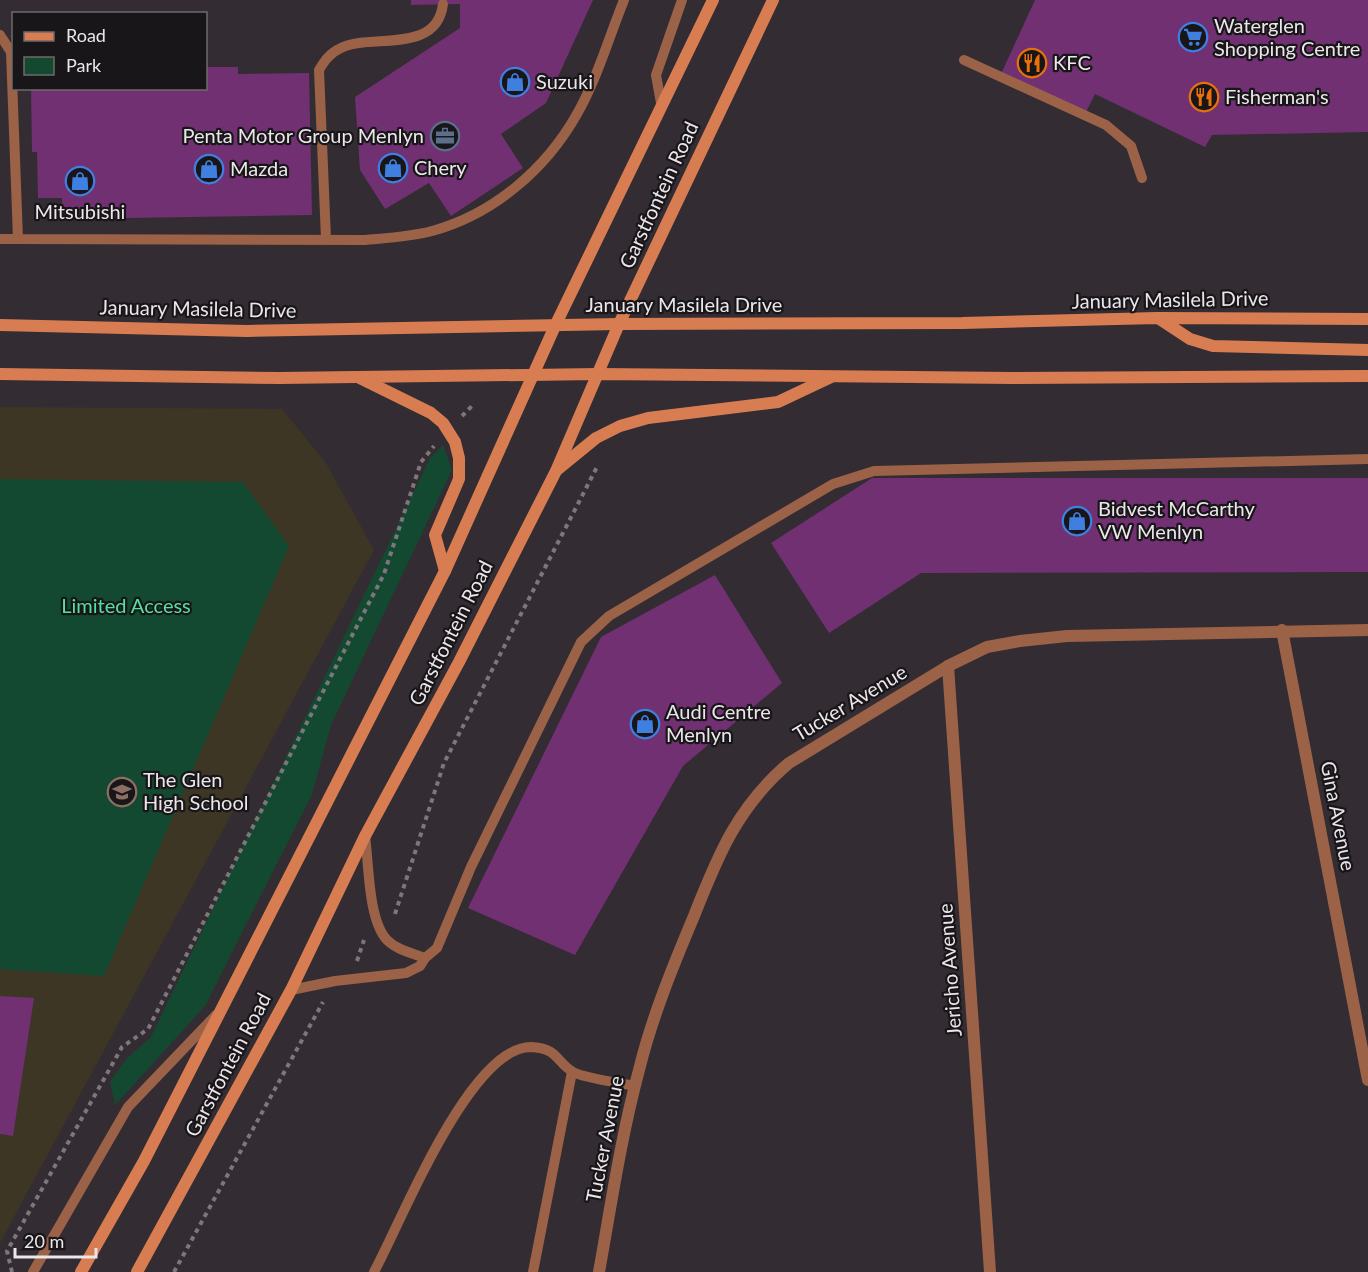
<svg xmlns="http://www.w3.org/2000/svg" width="1368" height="1272" font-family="Lato,sans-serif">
  <rect width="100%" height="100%" fill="#332c32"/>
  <polygon fill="#3d3624" points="0,407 282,409 326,463 374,550 0,1243"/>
  <g fill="#144931">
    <polygon points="443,445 452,470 331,725 312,794 205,1006 115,1105 110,1082 127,1058 151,1037 430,458"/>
    <polygon points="0,479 243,482 289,546 104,976 0,969"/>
  </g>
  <g fill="#703072">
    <polygon points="411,0 593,0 546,103 501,134 523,168 451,216 429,183 385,209 360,170 355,97 460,28 460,4 411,5"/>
    <polygon points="1035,0 1368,0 1368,132 1212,135 1205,147 1095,94 1085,114 1001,74"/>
    <polygon points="206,67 238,67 238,74 309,73 312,215 62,219 62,198 38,198 37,152 32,152 31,88 206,88"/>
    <polygon points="872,478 1368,478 1368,572 921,573 829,633 771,543"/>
    <polygon points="715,575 782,683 683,766 575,955 468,908 601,637"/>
    <polygon points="0,996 34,998 13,1136 0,1134"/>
  </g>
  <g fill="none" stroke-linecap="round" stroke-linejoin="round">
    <g stroke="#7d777c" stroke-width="4" stroke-dasharray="4.5 4.5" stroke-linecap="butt">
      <polyline points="462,416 473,405"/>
      <polyline points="395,914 444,763 597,467"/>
      <polyline points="357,961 364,940"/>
      <polyline points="12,1272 7,1251 122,1047 148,1029 384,574 421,462 434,446"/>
      <polyline points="174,1272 323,1002"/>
    </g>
    <g stroke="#9b6247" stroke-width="10">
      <path d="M0,35l11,17 7,187 347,1c22,-2 45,-3 67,-9 62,-17 114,-62 145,-117 20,-35 32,-77 47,-114"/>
      <polyline points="964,60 1106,125 1131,146 1142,178"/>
      <polyline points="661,103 656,75 682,0"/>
      <polyline points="0,239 18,239"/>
      <path d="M326,239l-7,-169c6,-10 11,-17 22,-22 30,-15 96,7 102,-44"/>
      <path d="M365,836c4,28 3,84 22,104 10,10 25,13 38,18"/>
      <polyline points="291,990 335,981 406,973 420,966 425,958 437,948 471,867 581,642 609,616 833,484 874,471 1368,459"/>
      <polyline points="33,1272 128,1107 216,1015"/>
      <path d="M374,1272c27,-49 95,-225 157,-225 27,1 25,15 42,25 10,6 48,11 62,14"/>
      <polyline points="533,1272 572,1072"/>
    </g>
    <g stroke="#9b6247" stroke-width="12">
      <polyline points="1282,630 1368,1080"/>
      <polyline points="948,666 990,1272"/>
      <path d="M599,1272c12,-67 22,-135 40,-202 13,-53 34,-104 55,-154 24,-61 44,-110 95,-153l159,-97 39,-19 33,-6 47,-5 301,-6"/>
    </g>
    <g stroke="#d87d51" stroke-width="12">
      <polyline points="1158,318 1190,339 1213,346 1368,350"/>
      <polyline points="0,325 247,331 619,324 962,323 1157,318 1368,319"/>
      <polyline points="0,374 280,378 598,374 1012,378 1368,376"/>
      <polyline points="360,378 431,413 443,423 455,442 459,458 459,479 435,535 445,571"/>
      <polyline points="558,469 596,438 620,426 648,418 778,402 831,377"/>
      <polyline points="81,1272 144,1161 445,571 555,326 713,0"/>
      <polyline points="137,1272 291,990 365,836 459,662 556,471 619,324 773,0"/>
    </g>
  </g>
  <defs>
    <g id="supermarket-ring" transform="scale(1.5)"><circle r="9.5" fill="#191619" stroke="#3f7fe0" stroke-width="1.5"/><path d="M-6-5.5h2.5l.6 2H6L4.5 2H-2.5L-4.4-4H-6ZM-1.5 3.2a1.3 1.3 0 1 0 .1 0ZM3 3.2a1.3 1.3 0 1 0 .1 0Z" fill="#3f7fe0"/></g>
    <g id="restaurant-ring" transform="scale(1.5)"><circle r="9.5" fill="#191619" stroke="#e8710a" stroke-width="1.5"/><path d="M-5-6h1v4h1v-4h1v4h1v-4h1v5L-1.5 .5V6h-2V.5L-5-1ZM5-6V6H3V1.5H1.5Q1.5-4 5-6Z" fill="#e8710a"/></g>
    <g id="shop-ring" transform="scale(1.5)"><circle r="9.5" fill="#191619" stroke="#3f7fe0" stroke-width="1.5"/><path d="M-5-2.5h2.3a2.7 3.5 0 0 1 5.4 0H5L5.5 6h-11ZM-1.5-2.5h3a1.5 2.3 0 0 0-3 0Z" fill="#3f7fe0"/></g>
    <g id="office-ring" transform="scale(1.5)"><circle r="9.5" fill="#191619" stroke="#5c6f8a" stroke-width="1.5"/><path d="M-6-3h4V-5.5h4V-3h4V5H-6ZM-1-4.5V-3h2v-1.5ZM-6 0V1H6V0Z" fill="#5c6f8a"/></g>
    <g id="school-ring" transform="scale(1.5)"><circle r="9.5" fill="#191619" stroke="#8d6e63" stroke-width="1.5"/><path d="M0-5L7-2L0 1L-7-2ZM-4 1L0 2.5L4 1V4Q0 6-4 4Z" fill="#8d6e63"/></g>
  </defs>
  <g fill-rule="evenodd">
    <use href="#supermarket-ring" x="1193" y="37"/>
    <use href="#restaurant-ring" x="1032" y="63"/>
    <use href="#shop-ring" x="515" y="82"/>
    <use href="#restaurant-ring" x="1204" y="97"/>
    <use href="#office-ring" x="445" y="136"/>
    <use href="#shop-ring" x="393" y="168"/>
    <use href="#shop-ring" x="209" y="169"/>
    <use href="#shop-ring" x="80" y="181"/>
    <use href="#shop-ring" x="1077" y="521"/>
    <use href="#shop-ring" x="645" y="724"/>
    <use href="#school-ring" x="122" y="792"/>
  </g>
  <g text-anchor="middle" stroke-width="4.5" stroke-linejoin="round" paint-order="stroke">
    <g font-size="20" fill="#eae6ea" stroke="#191619" text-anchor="start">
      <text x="1214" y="33">Waterglen<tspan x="1214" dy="23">Shopping Centre</tspan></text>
      <text x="1053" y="70">KFC</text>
      <text x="536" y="89">Suzuki</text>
      <text x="1225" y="104">Fisherman's</text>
      <text x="424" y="143" text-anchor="end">Penta Motor Group Menlyn</text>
      <text x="414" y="175">Chery</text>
      <text x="230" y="176">Mazda</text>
      <text x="80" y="219" text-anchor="middle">Mitsubishi</text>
      <text x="1098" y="516">Bidvest McCarthy<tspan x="1098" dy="23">VW Menlyn</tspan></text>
      <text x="666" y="719">Audi Centre<tspan x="666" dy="23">Menlyn</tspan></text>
      <text x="143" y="787">The Glen<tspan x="143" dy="23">High School</tspan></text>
    </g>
    <g font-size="20" fill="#eae6ea" stroke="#191619">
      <text transform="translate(659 195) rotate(-65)" y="7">Garstfontein Road</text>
      <text transform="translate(1170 300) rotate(-1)" y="7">January Masilela Drive</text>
      <text x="684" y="312">January Masilela Drive</text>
      <text transform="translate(198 309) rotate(1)" y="7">January Masilela Drive</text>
      <text transform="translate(451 633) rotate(-63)" y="7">Garstfontein Road</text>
      <text transform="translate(850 703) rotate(-31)" y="7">Tucker Avenue</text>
      <text transform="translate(1338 816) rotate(79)" y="7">Gina Avenue</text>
      <text transform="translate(950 970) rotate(-94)" y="7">Jericho Avenue</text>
      <text transform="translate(228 1065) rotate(-62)" y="7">Garstfontein Road</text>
      <text transform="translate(605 1139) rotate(-79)" y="7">Tucker Avenue</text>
    </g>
    <g font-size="20" fill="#50e2a0" stroke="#191619">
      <text x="126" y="613">Limited Access</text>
    </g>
  </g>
  <rect x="12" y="12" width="195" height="78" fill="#191619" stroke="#6d696d" stroke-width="1.5"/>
  <rect x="24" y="32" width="30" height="9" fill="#d87d51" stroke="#6d696d" stroke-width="1.5"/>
  <text x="66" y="42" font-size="18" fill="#eae6ea">Road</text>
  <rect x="24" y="57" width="30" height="18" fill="#144931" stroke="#6d696d" stroke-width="1.5"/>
  <text x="66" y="72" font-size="18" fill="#eae6ea">Park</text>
  <path d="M15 1248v9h81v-9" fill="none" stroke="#eae6ea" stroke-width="3"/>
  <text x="24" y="1248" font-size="18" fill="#eae6ea" stroke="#191619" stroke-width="4.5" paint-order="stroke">20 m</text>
</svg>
